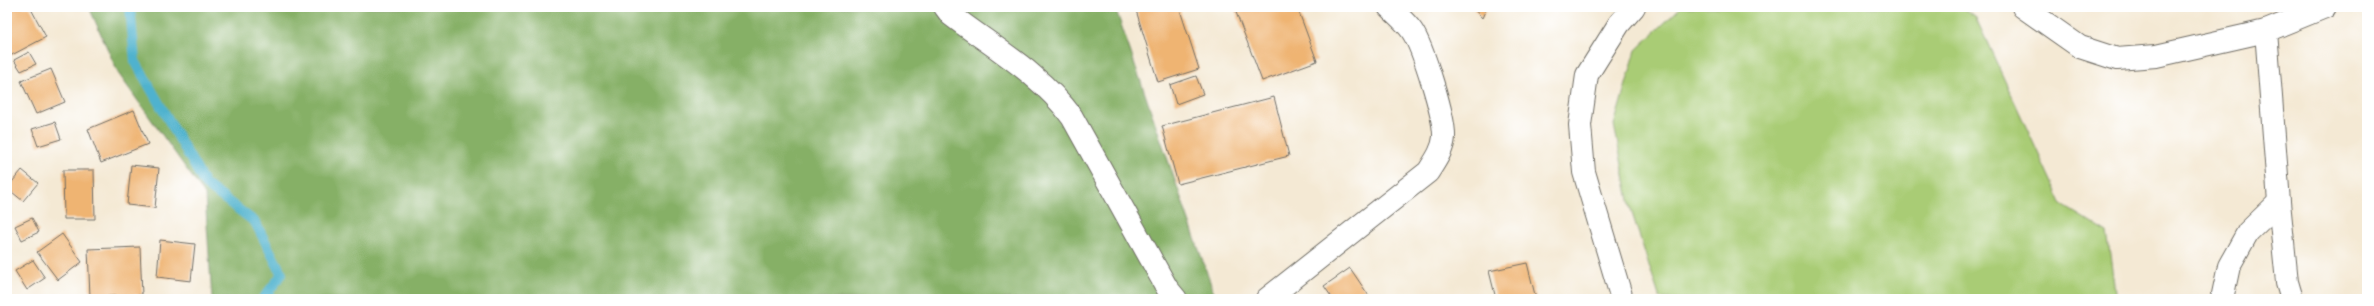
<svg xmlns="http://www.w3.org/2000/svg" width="2374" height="306" font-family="Mynerve,sans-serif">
  <rect width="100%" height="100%" fill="#fff"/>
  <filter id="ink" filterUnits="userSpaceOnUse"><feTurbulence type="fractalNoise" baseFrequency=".025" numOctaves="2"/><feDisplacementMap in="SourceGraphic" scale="8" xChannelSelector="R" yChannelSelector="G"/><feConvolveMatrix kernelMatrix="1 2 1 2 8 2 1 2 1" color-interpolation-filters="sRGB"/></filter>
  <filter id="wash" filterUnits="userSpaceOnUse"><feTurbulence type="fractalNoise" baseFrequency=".012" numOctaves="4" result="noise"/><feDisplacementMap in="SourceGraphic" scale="16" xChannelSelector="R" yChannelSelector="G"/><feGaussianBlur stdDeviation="0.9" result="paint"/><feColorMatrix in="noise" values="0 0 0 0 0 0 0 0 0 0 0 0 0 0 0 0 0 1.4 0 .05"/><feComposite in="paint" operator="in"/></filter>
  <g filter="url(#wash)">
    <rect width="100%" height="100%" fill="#f4e9d4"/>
    <polygon fill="#a9cc75" stroke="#6a7c50" points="1681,7 1961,7 1975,16 2062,205 2107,232 2116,299 1660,299 1631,210 1614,125 1636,50"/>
    <polygon fill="#86b066" stroke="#586e48" points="89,7 1115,7 1216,299 212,299 205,195 118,73"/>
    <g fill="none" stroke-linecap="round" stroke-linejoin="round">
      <polyline stroke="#4fb2ce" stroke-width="10" points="130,7 135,61 205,184 255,222 282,274 263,299"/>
    </g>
    <g id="blocks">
      <g fill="#efb472">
        <polygon points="7,7 30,7 46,37 10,56 7,51"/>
        <polygon points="1135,7 1179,7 1199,69 1158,82"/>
        <polygon points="1234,7 1297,7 1317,61 1262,81"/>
        <polygon points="1472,7 1487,7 1482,18"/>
        <polygon points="29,52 36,64 21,71 14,60"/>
        <polygon points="51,69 65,102 36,114 21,81"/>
        <polygon points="1196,76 1203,94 1176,104 1170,85"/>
        <polygon points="1274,97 1289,156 1178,184 1162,126"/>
        <polygon points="134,110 148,144 101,163 88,129"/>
        <polygon points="55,122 61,139 38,146 32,129"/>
        <polygon points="131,165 159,168 155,208 127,205"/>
        <polygon points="22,170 38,183 23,201 7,188"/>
        <polygon points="63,170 94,170 95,219 64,219"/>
        <polygon points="32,218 39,232 22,240 15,226"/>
        <polygon points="62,234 82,262 58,280 37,252"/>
        <polygon points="160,240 195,244 191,281 157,277"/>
        <polygon points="140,247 142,295 90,297 88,249"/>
        <polygon points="33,260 45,278 27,290 15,271"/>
        <polygon points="1527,263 1536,299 1496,299 1489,271"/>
        <polygon points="1350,268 1371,299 1333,299 1324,286"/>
      </g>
    </g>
  </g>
  <g filter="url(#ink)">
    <use href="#blocks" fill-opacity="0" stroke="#716e66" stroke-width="1"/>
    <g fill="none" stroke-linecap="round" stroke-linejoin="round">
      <g stroke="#716e66" stroke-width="24">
        <g id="minor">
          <path d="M945,7l6,8c43,33 89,58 121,102l95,171 9,11"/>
          <polyline points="2023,7 2080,47 2117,59 2156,56 2266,31 2325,7"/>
          <polyline points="2266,31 2279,202 2287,282 2292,299"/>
          <path d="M1267,299l161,-127c7,-11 15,-22 16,-35 1,-19 -21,-90 -32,-106 -6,-9 -15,-16 -23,-24"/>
          <polyline points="1622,299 1584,172 1580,125 1587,75 1619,24 1634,7"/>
          <polyline points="2222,299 2229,266 2248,232 2279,202"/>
        </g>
      </g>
      <use href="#minor" stroke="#fff" stroke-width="22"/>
    </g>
  </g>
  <rect width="2374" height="306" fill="none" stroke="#fff" stroke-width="24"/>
</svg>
